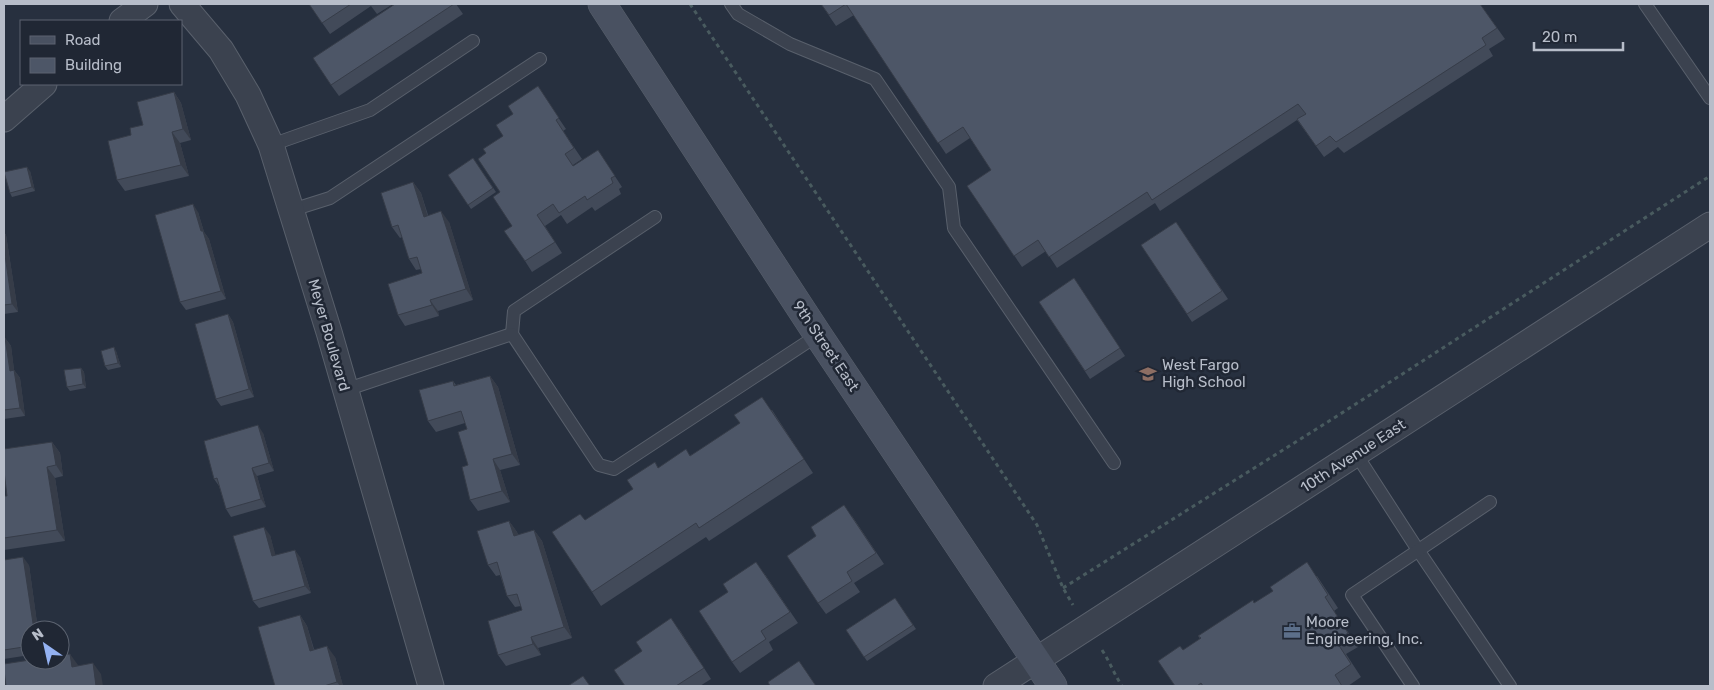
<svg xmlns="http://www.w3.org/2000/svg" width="1714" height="690" font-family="Rubik,sans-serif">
  <rect width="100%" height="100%" fill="#27303f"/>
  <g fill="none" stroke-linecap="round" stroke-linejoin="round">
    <g stroke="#59606c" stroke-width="14">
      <g id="lane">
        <polyline points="731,4 738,14 790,44 875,79 949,187 954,228 1114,463"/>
        <polyline points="1645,4 1710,98"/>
        <polyline points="271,145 370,110 473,41"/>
        <polyline points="292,210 330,198 540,59"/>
        <polyline points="512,334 514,311 655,217"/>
        <polyline points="345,390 512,334 599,465 614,469 818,335"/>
        <polyline points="1356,454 1418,550 1510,686"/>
        <polyline points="1413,686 1352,595 1490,502"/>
      </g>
    </g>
    <g stroke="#59606c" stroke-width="27">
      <g id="street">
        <polyline points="182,4 221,50 248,95 271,145 329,332 431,686"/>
        <polyline points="122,21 145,4"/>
        <polyline points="4,119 44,84"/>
        <polyline points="996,686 1710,225"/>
      </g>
    </g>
    <g stroke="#59606c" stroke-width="29">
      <polyline id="secondary" points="602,4 818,335 1053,686"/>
    </g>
    <g stroke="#495b5f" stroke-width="3" stroke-dasharray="4 4" stroke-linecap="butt">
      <polyline points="690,4 1037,525 1063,588 1073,605"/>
      <polyline points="1063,588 1334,418 1710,176"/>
      <path d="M1102,650c8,12 12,24 20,36"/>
    </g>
    <use href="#lane" stroke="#3b424f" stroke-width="12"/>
    <use href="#street" stroke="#3b424f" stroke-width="25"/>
    <use href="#secondary" stroke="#495161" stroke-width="28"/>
  </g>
  <g fill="#424a59">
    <polygon points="309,4 393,4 377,14 371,6 330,34"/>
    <polygon points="395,4 456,4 463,14 339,96 331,85"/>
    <polygon points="821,4 1480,4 1505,39 1489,49 1493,56 1344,153 1338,147 1324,157 1297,120 1160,211 1155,203 1057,268 1046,251 1022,267 967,186 991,170 970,138 946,154 854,15 836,26"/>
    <polygon points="174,92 181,103 191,140 180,143 189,176 125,191 117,180 131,135 143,125"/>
    <polygon points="545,98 566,129 563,131 582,159 573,165 573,166 605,161 622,187 619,189 621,194 595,211 592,207 567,224 561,215 545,226 562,253 532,272 525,261 486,153"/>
    <polygon points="473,158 496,192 471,209 448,175"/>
    <polygon points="30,171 35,191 12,197 10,193"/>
    <polygon points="413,182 421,193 428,215 449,222 473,300 438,311 439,316 405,326 398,315 422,273 421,269 416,270 409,259 402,237 400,238 392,227"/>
    <polygon points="198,212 204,232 209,239 226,299 186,310 180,302"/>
    <polygon points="1176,222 1228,299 1192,322 1141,245"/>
    <polygon points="4,232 6,235 18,312 4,314"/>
    <polygon points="1074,278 1125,356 1090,379 1039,302"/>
    <polygon points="228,314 233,322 254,397 221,406 216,399"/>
    <polygon points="4,338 5,338 11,346 14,370 20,378 25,416 4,419"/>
    <polygon points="116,351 121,367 108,370 105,366"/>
    <polygon points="81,368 84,372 86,388 70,391 67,387"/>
    <polygon points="490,376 498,387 520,465 500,470 510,502 478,511 470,500 468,465 467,429 465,423 436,432 428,421 453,381 456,385"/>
    <polygon points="772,410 813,473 709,541 706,537 601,606 592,592 633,489 659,468 691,455"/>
    <polygon points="263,433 274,471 257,476 266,507 231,517 226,509 219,486 214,479"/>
    <polygon points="52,442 60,453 63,476 55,478 65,541 4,550 4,496 7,496"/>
    <polygon points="852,516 884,564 854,583 860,592 826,614 818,603"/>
    <polygon points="509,521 517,532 518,535 534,530 542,541 572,638 538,648 541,655 506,666 498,655 522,610 521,606 515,607 507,596 500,575 496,576 488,565"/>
    <polygon points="270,535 275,555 300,557 311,593 259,608 253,601"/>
    <polygon points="4,560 29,565 38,630 30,630 30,655 4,659"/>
    <polygon points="764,573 798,623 769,642 773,650 740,673 732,662"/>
    <polygon points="1317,576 1338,608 1334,611 1358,647 1346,654 1361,677 1348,686 1175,686 1183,650 1200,639 1198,636 1255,602"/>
    <polygon points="895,598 916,629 867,661 846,630"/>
    <polygon points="300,615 307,626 314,649 335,657 343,686 275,686"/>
    <polygon points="679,629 711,679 700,686 625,686"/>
  </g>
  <g fill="#363c48">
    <polygon points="174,92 181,103 191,140 183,129"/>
    <polygon points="172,132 180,143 189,176 181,165"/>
    <polygon points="27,167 30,171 35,191 32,187"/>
    <polygon points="413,182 421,193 431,228 424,217"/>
    <polygon points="193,204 198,212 204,232 209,239 226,299 221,291 201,231"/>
    <polygon points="441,211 449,222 473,300 466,289"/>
    <polygon points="4,232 6,235 18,312 12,304 4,248"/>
    <polygon points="430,300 438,311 439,316 432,305"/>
    <polygon points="228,314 233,322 254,397 249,389"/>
    <polygon points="5,338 11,346 14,370 20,378 25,416 20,408 10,371"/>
    <polygon points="114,347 116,351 121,367 118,363"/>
    <polygon points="81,368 84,372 86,388 83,384"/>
    <polygon points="490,376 498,387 520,465 512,454"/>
    <polygon points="258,425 263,433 274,471 269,463"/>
    <polygon points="52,442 60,453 63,476 56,465"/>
    <polygon points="493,459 500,470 510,502 502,491"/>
    <polygon points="47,467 55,478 65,541 57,530"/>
    <polygon points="252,468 257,476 266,507 261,499"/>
    <polygon points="509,521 517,532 522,547 514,536"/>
    <polygon points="264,527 270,535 278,564 272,556"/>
    <polygon points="534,530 542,541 572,638 564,627"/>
    <polygon points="295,550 300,557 311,593 305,586"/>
    <polygon points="23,557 29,565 38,630 34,630"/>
    <polygon points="300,615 307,626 317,662 310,651"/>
    <polygon points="531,637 538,648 541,655 533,644"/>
    <polygon points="327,646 335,657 343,686 340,686 337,682"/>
    <polygon points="70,654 78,665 80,678 72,667"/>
    <polygon points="93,663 101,674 103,686 96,686"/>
  </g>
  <g fill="#4d5667" stroke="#363c48">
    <polygon points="309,4 351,4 322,23"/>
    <polygon points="395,4 454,4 331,85 313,58"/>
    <polygon points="821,4 1480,4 1497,28 1482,38 1486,45 1336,142 1330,136 1316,146 1297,119 1306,114 1298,104 1152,200 1147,192 1049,257 1038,240 1014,256 967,186 991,170 963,127 938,143 846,4 829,15"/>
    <polygon points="538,86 559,118 556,120 574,148 565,154 573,166 598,150 615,176 611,178 613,183 587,200 585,196 559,213 553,204 537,215 555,242 525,261 504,231 512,226 493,197 500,192 478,159 486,153 483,149 503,136 496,125 513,114 508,106"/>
    <polygon points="174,92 183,129 172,132 181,165 117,180 108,141 131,135 130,128 143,125 137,102"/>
    <polygon points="473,158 493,188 468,205 448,175"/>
    <polygon points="27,167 32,187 10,193 4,172"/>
    <polygon points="413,182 424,217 441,211 466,289 430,300 432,305 398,315 388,284 422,273 417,257 409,259 398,225 392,227 381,193"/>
    <polygon points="193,204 201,231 203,231 221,291 180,302 155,215"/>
    <polygon points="1176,222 1222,291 1187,314 1141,245"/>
    <polygon points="4,248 12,304 4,305"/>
    <polygon points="1074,278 1120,348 1085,371 1039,302"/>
    <polygon points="228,314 249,389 216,399 195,324"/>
    <polygon points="4,338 5,338 10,371 14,370 20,408 4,410"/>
    <polygon points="114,347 118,363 105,366 101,351"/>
    <polygon points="81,368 83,384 67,387 64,370"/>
    <polygon points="490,376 512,454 493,459 502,491 470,500 462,467 468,465 458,432 467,429 461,411 428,421 419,390 453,381 454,386"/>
    <polygon points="762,397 804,459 699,528 696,523 592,592 552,532 580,514 585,520 633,489 627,480 655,462 658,468 686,449 690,456 740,423 734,415"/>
    <polygon points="258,425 269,463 252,468 261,499 226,509 217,478 214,479 204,441"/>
    <polygon points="52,442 56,465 47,467 57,530 4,538 4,496 7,496 4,471 4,449"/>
    <polygon points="844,505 876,553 847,572 852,581 818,603 787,556 816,536 811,527"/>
    <polygon points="509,521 514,536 534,530 564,627 531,637 533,644 498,655 488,621 522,610 517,594 507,596 497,562 488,565 477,531"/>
    <polygon points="264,527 272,556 295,550 305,586 253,601 233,536"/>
    <polygon points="23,557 34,630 30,630 30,646 4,650 4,560"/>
    <polygon points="756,562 790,612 761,631 766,639 732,662 699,611 728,592 723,584"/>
    <polygon points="1307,562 1328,595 1325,597 1348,633 1336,641 1351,664 1335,675 1342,686 1203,686 1201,683 1197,686 1175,686 1158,661 1180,646 1183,650 1201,638 1198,636 1253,600 1254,603 1273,591 1270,587"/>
    <polygon points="895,598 913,625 864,657 846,630"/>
    <polygon points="300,615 310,651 327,646 337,682 324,686 275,686 258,627"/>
    <polygon points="671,618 704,668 676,686 625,686 614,670 642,651 636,642"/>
    <polygon points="70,654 72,667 93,663 96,686 6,686 4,670 4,664 30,660 60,660 60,655"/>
    <polygon points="799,661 816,686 770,686 768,682"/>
    <polygon points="583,676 590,686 568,686"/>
  </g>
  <defs>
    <g id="school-bare" transform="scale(1.35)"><path d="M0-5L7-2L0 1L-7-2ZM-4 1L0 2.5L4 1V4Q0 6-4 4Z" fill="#8d6e63" stroke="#202734" stroke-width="2.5" paint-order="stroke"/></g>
    <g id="office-bare" transform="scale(1.35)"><path d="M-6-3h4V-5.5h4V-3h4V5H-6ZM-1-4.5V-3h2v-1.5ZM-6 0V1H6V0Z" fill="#5c6f8a" stroke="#202734" stroke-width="2.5" paint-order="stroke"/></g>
  </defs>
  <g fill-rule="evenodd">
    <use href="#school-bare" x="1148" y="374"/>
    <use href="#office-bare" x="1292" y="631"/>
  </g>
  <g text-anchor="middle" stroke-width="5" stroke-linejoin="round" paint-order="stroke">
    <g font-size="15" fill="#b7bdc9" stroke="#202734">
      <text transform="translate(329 335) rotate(74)" y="5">Meyer Boulevard</text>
      <text transform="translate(826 346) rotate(56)" y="5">9th Street East</text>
      <text transform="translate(1353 456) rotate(-33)" y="5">10th Avenue East</text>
    </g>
    <g font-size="15" fill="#b7bdc9" stroke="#202734" text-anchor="start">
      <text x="1162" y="370">West Fargo<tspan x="1162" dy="17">High School</tspan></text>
      <text x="1306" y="627">Moore<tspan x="1306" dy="17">Engineering, Inc.</tspan></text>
    </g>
  </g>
  <rect width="1714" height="690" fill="none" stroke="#b7bdc9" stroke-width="10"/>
  <rect x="20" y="20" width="162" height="65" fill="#202734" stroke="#5c6370"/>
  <rect x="30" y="36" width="25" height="8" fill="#495161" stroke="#5c6370"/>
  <text x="65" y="45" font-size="15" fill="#b7bdc9">Road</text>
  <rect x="30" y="58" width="25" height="15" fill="#4d5667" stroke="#5c6370"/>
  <text x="65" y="70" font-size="15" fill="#b7bdc9">Building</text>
  <g transform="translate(45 645) rotate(326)"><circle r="24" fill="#202734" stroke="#5c6370"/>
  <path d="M0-4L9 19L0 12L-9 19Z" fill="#94b2f2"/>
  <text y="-8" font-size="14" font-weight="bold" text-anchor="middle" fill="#b7bdc9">N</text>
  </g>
  <path d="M1534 42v8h89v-8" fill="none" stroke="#b7bdc9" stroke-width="2.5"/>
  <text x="1542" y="42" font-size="15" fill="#b7bdc9" stroke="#202734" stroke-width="4" paint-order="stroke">20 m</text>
</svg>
